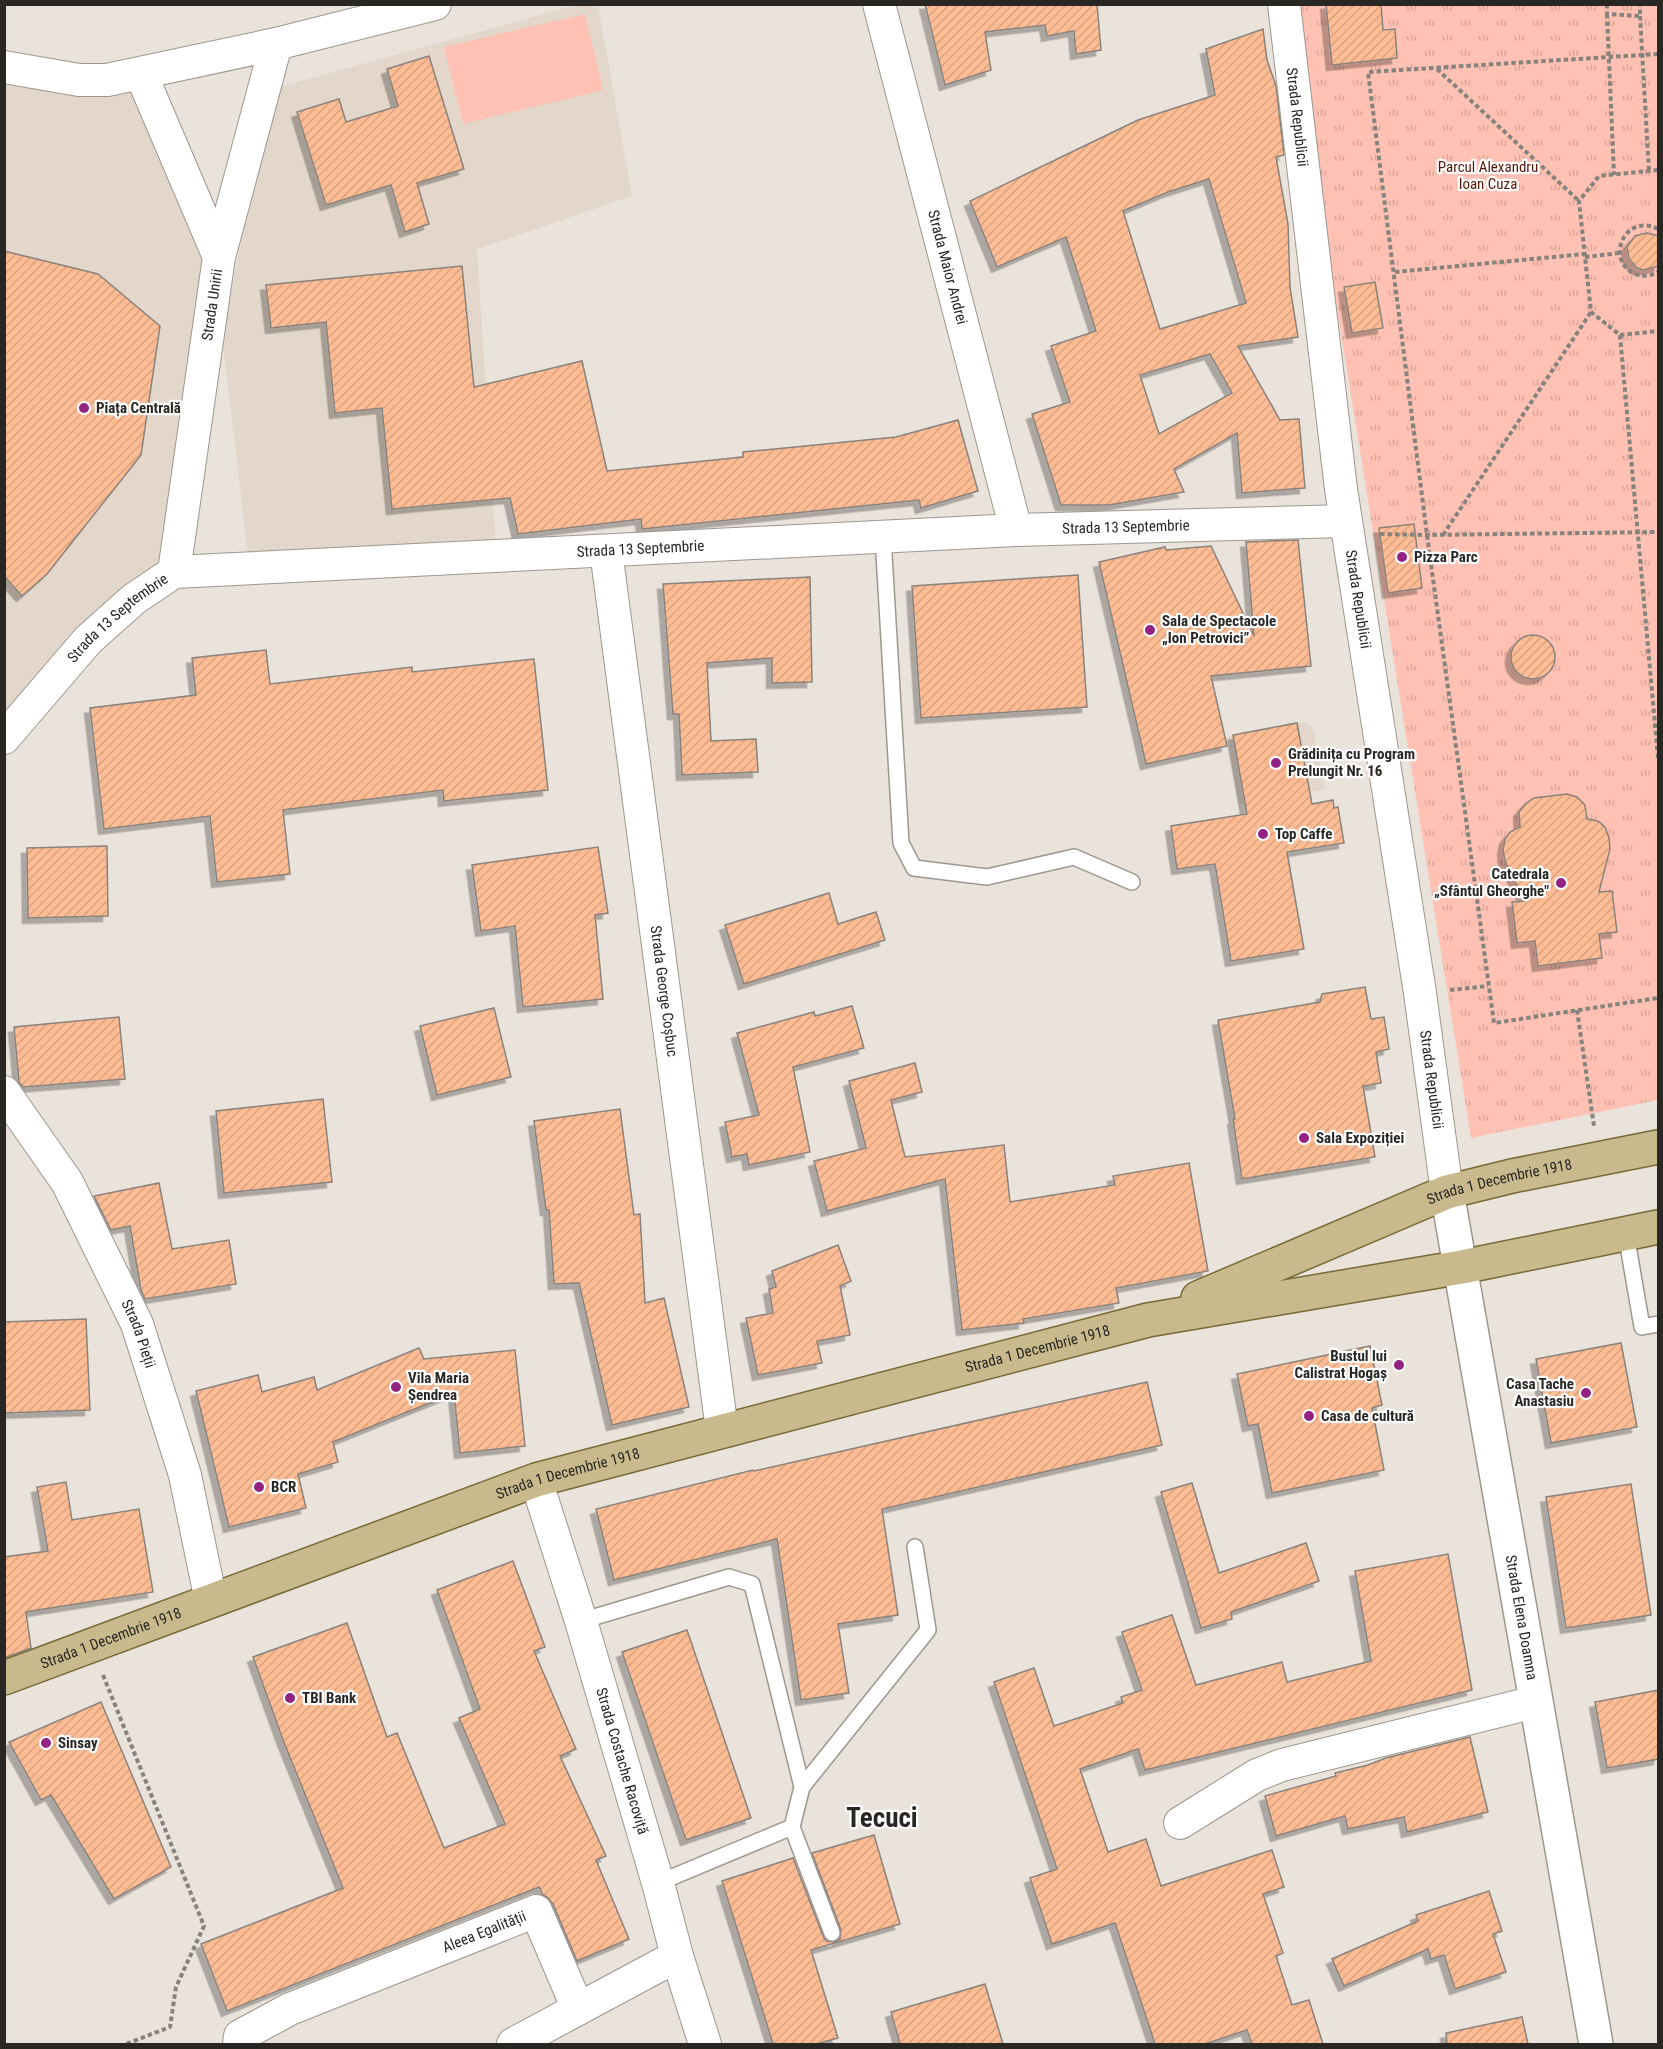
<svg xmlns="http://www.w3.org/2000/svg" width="1663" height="2049" font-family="'Roboto Condensed',sans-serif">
  <defs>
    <pattern id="park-tufts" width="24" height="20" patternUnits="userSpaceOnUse" patternTransform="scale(1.5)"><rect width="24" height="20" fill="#fec1b3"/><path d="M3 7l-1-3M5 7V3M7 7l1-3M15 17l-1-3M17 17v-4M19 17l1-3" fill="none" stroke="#daa69a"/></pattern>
    <pattern id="building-hatch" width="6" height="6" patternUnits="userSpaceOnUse" patternTransform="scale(1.5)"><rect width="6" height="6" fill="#fdbc93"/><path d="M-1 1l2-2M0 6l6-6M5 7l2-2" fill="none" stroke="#d9a27f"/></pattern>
    <filter id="shadow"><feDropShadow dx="-5.5" dy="5.5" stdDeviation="0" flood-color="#0004"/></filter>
  </defs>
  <rect width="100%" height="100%" fill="#e9e3db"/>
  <g fill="#e2d7ca">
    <polygon points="576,5 598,5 632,196 477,249 496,547 249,563 222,337 272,89"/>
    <polygon points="5,67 141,74 219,257 174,572 5,738"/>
    <polygon points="1303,722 1310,725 1314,732 1325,789 1239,805 1227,737"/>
  </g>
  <polygon fill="#fec1b3" points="585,14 603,90 463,124 444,47"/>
  <polygon fill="url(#park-tufts)" points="1288,5 1658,5 1658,1100 1471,1138"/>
  <g fill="url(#building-hatch)" stroke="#8a827d" stroke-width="1.5" fill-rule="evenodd" filter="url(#shadow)">
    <polygon points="925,4 1097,4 1101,50 1076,54 1074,31 1047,36 1045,25 985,32 991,70 945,85"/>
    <polygon points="1326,4 1381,4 1383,30 1395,29 1397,58 1332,65"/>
    <path d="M1263,29l4,31 9,26 8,69 -8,2 12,67 2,63 8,50 -60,9 42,74 19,-1 6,69 -63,5 -5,-60 -63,36 10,23 -75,13h-48l-29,-91 38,-12 -19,-56 45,-15 -30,-94 -69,30 -27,-66 168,-81 77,-25 -9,-46zM1209,179l37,124 -86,26 -37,-118 45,-19zM1210,354l22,39 -73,41 -19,-59z"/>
    <polygon points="429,56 464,169 417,183 429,224 405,232 391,185 326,205 297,112 339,99 346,122 398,106 387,69"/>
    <polygon points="1647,233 1659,236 1659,266 1643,270 1637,268 1629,259 1627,247 1635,236"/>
    <polygon points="4,251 98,274 160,326 141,455 47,574 22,596 4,576"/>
    <polygon points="462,266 474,387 582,361 607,471 743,457 743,452 896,437 958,420 978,491 921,508 919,500 642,529 641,519 518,534 510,498 392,509 382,408 335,413 326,322 271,328 266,285"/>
    <polygon points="1375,282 1383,328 1352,333 1344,287"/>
    <polygon points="1414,524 1422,588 1388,593 1379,528"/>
    <polygon points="1298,540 1311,666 1211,676 1227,746 1146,764 1099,562 1165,547 1166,550 1211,546 1254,636 1246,542"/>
    <polygon points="1078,575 1087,707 921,718 912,586"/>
    <polygon points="810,577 812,682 772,683 772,658 707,663 711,741 756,739 758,772 682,775 679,714 673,714 663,584"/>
    <circle cx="1533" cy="657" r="22"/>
    <polygon points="266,650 270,684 412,667 412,672 534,659 548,790 444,801 443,790 283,810 290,874 217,882 210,816 104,829 90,708 196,695 192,658"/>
    <polygon points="1297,723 1312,804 1333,800 1334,808 1338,807 1344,843 1287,852 1304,949 1231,961 1215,864 1177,869 1171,826 1247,814 1233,735"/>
    <polygon points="1567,794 1577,797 1585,805 1587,819 1598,821 1605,827 1609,838 1610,849 1599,892 1612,891 1617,932 1599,934 1602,958 1538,966 1535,941 1517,943 1512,902 1525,901 1505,861 1503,850 1505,839 1510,832 1520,827 1519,812 1525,804 1534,798"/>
    <polygon points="107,846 108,916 28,918 27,848"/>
    <polygon points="598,847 608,913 595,915 603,999 523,1007 515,926 481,931 472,865"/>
    <polygon points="829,893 838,924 876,912 885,940 744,984 725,925"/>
    <polygon points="1365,987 1371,1019 1384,1017 1389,1049 1376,1052 1381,1083 1363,1086 1375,1157 1242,1179 1233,1119 1235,1119 1218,1020 1320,1002 1322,994"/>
    <polygon points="852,1006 864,1048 793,1067 810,1152 749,1165 747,1154 732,1157 725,1122 759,1115 737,1033 814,1012 815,1016"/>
    <polygon points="494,1008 511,1077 437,1095 420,1026"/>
    <polygon points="119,1017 125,1079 23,1087 19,1082 14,1027"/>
    <polygon points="915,1063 922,1092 891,1100 905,1157 1004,1145 1010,1202 1115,1185 1113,1176 1189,1163 1208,1271 1116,1288 1119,1303 1023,1319 1024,1323 962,1330 945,1179 827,1211 814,1161 866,1148 849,1081"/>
    <polygon points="323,1099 332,1182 224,1193 216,1111"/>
    <polygon points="620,1109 634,1215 640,1214 645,1303 664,1298 689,1407 612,1425 579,1283 554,1284 549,1210 546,1210 534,1121"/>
    <polygon points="159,1183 172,1249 229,1240 236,1284 145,1299 141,1290 130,1226 111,1230 94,1196"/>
    <polygon points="838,1245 851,1281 840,1286 850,1335 817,1341 822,1363 758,1375 746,1318 773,1313 769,1289 776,1287 772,1271"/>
    <polygon points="86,1319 90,1410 4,1413 4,1322"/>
    <polygon points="1621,1343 1637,1427 1551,1443 1536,1359"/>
    <polygon points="1370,1346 1382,1405 1372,1408 1384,1470 1272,1493 1258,1424 1248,1426 1237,1374"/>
    <polygon points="419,1348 424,1359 515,1350 525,1446 460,1453 454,1393 333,1442 338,1462 298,1474 306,1508 229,1527 196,1391 258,1375 262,1392 314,1377 317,1390"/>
    <polygon points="1147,1382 1162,1445 882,1509 898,1615 838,1624 849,1693 801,1700 777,1539 614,1580 596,1509 753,1470 754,1471"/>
    <polygon points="66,1482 72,1520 139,1509 153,1592 26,1612 31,1648 4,1658 4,1557 48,1551 37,1487"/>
    <polygon points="1192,1483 1219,1573 1306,1543 1319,1581 1231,1612 1232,1619 1201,1628 1161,1492"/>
    <polygon points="1631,1484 1651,1615 1566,1628 1546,1497"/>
    <polygon points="1448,1554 1472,1690 1145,1770 1138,1749 1080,1769 1108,1852 1146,1839 1161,1886 1272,1850 1284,1887 1263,1894 1283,1953 1276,1956 1292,2005 1309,2000 1323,2044 1252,2044 1247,2030 1205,2044 1155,2044 1115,1923 1052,1944 1030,1878 1057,1869 994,1682 1034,1668 1054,1726 1123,1703 1121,1697 1142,1690 1122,1632 1172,1615 1196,1685 1282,1662 1287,1682 1371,1661 1355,1571"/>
    <polygon points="513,1561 545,1647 534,1651 576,1749 560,1756 606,1856 596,1860 629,1939 577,1961 553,1904 547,1897 543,1895 539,1887 227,2011 201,1944 343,1888 283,1740 253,1657 347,1623 387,1737 397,1733 444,1848 505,1824 459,1718 480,1709 437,1590"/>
    <polygon points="687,1630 751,1818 686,1840 622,1652"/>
    <polygon points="1659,1690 1659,1759 1607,1768 1595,1702"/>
    <polygon points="101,1702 171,1867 114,1899 51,1795 41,1800 9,1742"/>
    <polygon points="1470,1737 1488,1812 1407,1832 1404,1817 1348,1829 1345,1816 1276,1836 1265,1796 1336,1776 1335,1773 1368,1765 1386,1758"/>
    <polygon points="874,1835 900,1924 811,1950 838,2038 816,2044 773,2044 722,1881 793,1858 823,1936 826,1941 835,1942 840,1939 841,1930 812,1853"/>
    <polygon points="1489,1891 1502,1931 1493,1934 1506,1972 1455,1989 1444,1955 1431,1959 1428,1949 1344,1986 1332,1959 1418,1921 1416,1915"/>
    <polygon points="985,1984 1003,2044 900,2044 891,2012"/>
    <polygon points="1522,2017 1528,2044 1447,2044 1446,2033"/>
  </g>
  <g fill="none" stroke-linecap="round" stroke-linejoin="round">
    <g stroke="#9d9790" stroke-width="18">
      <g id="lane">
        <polyline points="883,537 901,843 914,868 987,877 1074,857 1132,882"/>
        <polyline points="1626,1234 1642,1327 1658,1324"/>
        <polyline points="581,1621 729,1577 752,1584 802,1787"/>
        <polyline points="792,1827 832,1933"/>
        <polyline points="658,1883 792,1827 802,1787 928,1630 915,1547"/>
      </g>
    </g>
    <g stroke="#9d9790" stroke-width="34">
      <g id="street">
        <path id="s1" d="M879,4l137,526"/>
        <path id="s2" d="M1284,4l57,485 79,504 27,199"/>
        <polyline points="4,67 79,80 107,80 276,44 435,4"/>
        <polyline points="141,74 219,257"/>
        <path id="s3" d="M606,551l116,879"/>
        <path id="s4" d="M174,572l45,-315 57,-213"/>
        <path id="s5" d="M4,738l84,-98 46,-41 40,-27 842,-42 329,-9"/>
        <path id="s6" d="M4,1092l63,90 70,142 48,151 26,126"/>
        <path id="s7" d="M536,1480l45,141 77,262 19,73 28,88"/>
        <polyline points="1180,1823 1257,1775 1282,1765 1535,1702"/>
        <path id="s8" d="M239,2044l1,-8 50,-27 246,-98 42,98 99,-53"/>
        <polyline points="513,2044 578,2009"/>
      </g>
    </g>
    <g stroke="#9d9790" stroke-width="36">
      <g id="secondary">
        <path id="s9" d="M1447,1192l149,852"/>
      </g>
    </g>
    <g stroke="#786936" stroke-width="36">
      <g id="primary">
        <path id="s10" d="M1198,1298l249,-106 65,-16 146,-29"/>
        <path id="s11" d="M4,1678l532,-198 612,-160 314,-53 196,-40"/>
      </g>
    </g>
    <g stroke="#86827d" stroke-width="4" stroke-dasharray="4.5 3" stroke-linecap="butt">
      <polyline points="1607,4 1607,14 1640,16 1640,4"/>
      <polyline points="1607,14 1614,175"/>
      <polyline points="1640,16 1649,171"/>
      <polyline points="1658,54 1368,72 1427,535 1494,1023 1658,998"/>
      <polyline points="1437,69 1579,201"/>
      <polyline points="1658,170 1599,176 1579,201 1591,312 1620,335 1658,331"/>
      <path d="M1658,229c-33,-17 -54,31 -23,45 8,3 16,2 23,-2"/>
      <polyline points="1585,257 1620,253"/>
      <polyline points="1395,272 1585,254"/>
      <polyline points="1620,335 1658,758"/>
      <polyline points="1380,534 1427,535 1658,532"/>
      <polyline points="1443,535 1591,312"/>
      <polyline points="1450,990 1488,986"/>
      <polyline points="1577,1010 1594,1126"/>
      <polyline points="103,1675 204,1926 176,1987 170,2027 126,2044"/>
    </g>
    <use href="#lane" stroke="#fff" stroke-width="15"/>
    <use href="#street" stroke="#fff" stroke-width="32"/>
    <use href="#secondary" stroke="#fff" stroke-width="33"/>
    <use href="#primary" stroke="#c8ba8c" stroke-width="33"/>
  </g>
  <g fill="#932282" stroke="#fff" stroke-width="2">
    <circle cx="84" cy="408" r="6"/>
    <circle cx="1402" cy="557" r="6"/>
    <circle cx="1150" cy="630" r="6"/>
    <circle cx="1276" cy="763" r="6"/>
    <circle cx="1263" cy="834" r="6"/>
    <circle cx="1561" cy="883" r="6"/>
    <circle cx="1304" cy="1138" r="6"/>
    <circle cx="1399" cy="1365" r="6"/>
    <circle cx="396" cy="1387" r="6"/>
    <circle cx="1586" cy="1393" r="6"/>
    <circle cx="1309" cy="1416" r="6"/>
    <circle cx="259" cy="1487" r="6"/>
    <circle cx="290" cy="1698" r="6"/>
    <circle cx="46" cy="1743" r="6"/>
  </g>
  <g text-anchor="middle" stroke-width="4.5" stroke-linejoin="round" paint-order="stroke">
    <g font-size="15" fill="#292724" stroke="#fff">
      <text dy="5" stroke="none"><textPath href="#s2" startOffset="114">Strada Republicii</textPath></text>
      <text dy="5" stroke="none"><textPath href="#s1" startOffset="272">Strada Maior Andrei</textPath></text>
      <text dy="5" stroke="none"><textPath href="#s4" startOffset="270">Strada Unirii</textPath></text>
      <text dy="5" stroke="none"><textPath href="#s5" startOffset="1192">Strada 13 Septembrie</textPath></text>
      <text dy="5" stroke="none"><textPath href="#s5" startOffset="706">Strada 13 Septembrie</textPath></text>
      <text dy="5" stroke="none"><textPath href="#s2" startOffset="600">Strada Republicii</textPath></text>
      <text dy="5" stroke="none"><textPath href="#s5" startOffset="166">Strada 13 Septembrie</textPath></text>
      <text dy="5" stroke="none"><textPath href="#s3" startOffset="444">Strada George Coșbuc</textPath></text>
      <text dy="5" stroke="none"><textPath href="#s2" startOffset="1086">Strada Republicii</textPath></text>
      <text dy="5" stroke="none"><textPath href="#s10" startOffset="324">Strada 1 Decembrie 1918</textPath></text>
      <text dy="5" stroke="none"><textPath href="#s6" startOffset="278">Strada Pieții</textPath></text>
      <text dy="5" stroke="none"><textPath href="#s11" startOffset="1086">Strada 1 Decembrie 1918</textPath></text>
      <text dy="5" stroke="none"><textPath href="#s11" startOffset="600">Strada 1 Decembrie 1918</textPath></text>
      <text dy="5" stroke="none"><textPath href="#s9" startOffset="432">Strada Elena Doamna</textPath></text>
      <text dy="5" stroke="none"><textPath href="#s11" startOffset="114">Strada 1 Decembrie 1918</textPath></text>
      <text dy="5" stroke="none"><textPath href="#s7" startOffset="294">Strada Costache Racoviță</textPath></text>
      <text dy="5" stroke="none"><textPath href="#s8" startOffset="274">Aleea Egalității</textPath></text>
    </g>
    <g font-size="15" fill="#571608" stroke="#fff">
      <text x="1488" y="172">Parcul Alexandru<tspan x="1488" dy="17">Ioan Cuza</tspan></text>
    </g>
    <g font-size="15" font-weight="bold" fill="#292724" stroke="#fff" text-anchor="start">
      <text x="96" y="413">Piața Centrală</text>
      <text x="1414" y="562">Pizza Parc</text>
      <text x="1162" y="626">Sala de Spectacole<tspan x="1162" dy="17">„Ion Petrovici”</tspan></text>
      <text x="1288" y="759">Grădinița cu Program<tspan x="1288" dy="17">Prelungit Nr. 16</tspan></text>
      <text x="1275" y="839">Top Caffe</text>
      <text x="1549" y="879" text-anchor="end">Catedrala<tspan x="1549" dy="17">„Sfântul Gheorghe"</tspan></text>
      <text x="1316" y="1143">Sala Expoziției</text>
      <text x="1387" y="1361" text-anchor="end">Bustul lui<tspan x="1387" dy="17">Calistrat Hogaș</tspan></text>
      <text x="408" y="1383">Vila Maria<tspan x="408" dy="17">Șendrea</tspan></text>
      <text x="1574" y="1389" text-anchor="end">Casa Tache<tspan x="1574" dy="17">Anastasiu</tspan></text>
      <text x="1321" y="1421">Casa de cultură</text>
      <text x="271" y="1492">BCR</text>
      <text x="302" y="1703">TBI Bank</text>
      <text x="58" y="1748">Sinsay</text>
    </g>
    <g font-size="27" font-weight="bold" fill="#292724" stroke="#fff">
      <text x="882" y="1827">Tecuci</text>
    </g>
  </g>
  <rect width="1663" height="2049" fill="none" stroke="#292724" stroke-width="12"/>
</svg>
